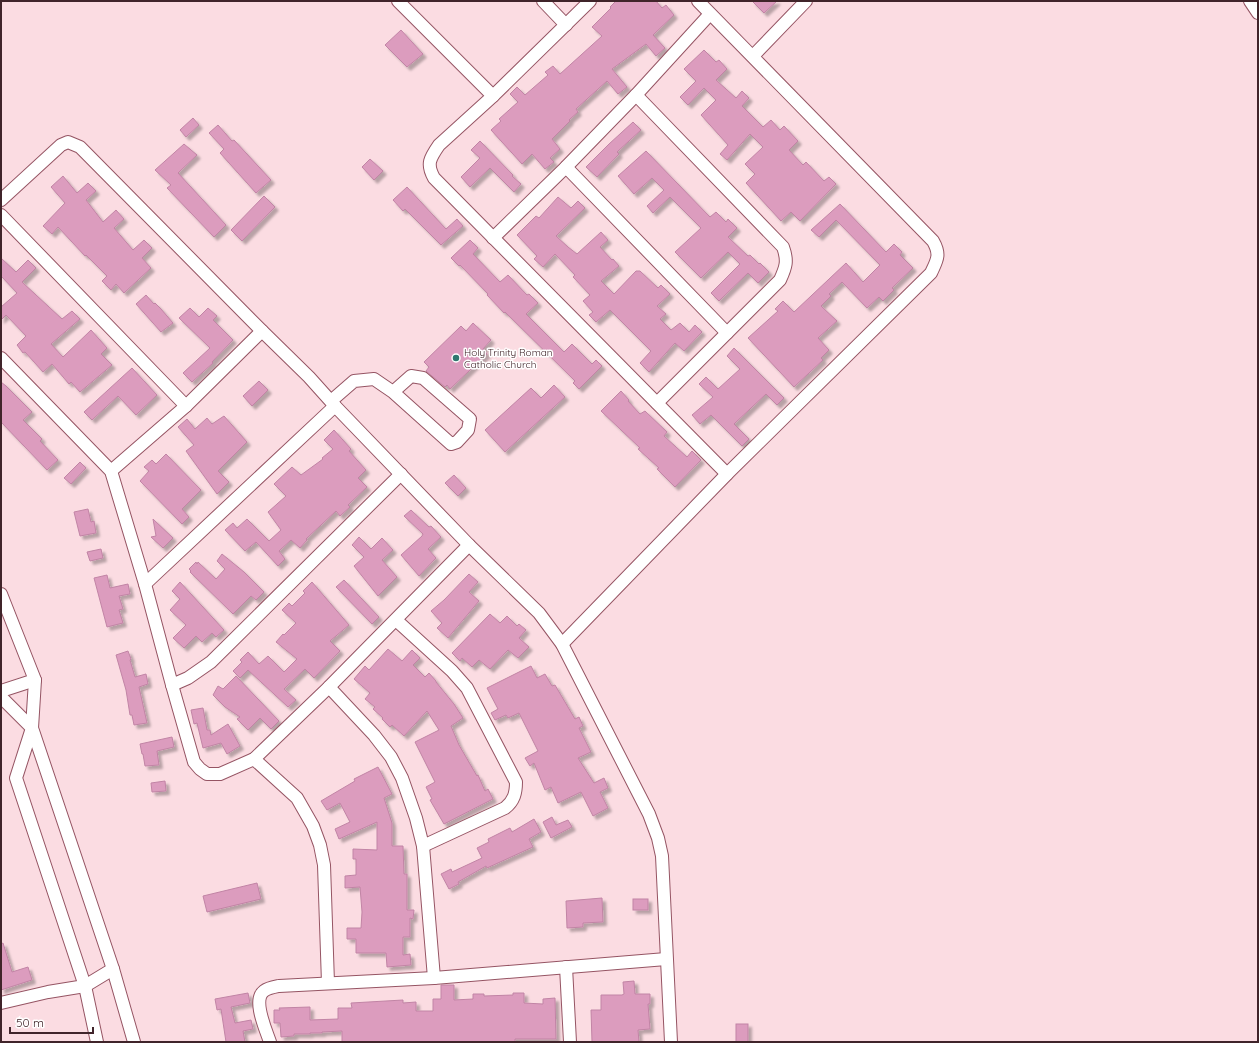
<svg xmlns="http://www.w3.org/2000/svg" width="1259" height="1043" font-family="Quicksand,sans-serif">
  <defs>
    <filter id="shadow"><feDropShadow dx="3.5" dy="3.5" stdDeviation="1" flood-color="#0004"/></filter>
  </defs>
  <rect width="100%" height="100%" fill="#fbdce2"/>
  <g fill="#dc9cbe" stroke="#c184a5" filter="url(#shadow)">
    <polygon points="616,1 656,1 662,8 666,5 674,15 653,35 665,48 656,56 646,44 612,69 627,87 618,94 607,81 576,109 578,112 569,120 570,121 552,139 560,149 550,158 554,162 545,169 532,154 522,164 491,130 501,121 499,119 518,102 510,94 517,87 525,95 548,75 545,72 553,66 560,74 602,36 592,27 611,8 610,7"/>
    <polygon points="752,1 777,1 764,13"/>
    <polygon points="401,30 423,54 407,67 385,45"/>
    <polygon points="704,50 716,62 719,60 727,69 716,80 736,98 742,91 749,98 742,106 763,127 771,120 780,130 784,126 798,141 789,150 803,165 806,162 824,181 829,177 836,184 800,221 791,212 781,221 746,183 755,174 745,164 763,147 750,134 727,160 720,154 728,145 701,115 716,100 704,88 688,105 680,97 696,81 684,69"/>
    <polygon points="193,118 199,125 186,137 180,130"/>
    <polygon points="633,122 641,130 617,152 619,154 597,177 586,167 609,144"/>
    <polygon points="218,125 232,141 234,140 271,180 256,193 220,153 224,149 209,133"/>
    <polygon points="480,141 513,175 512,176 521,184 514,192 490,168 470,187 461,177 480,158 471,150"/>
    <polygon points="184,144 197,155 178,173 226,225 214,237 167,188 171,185 155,170"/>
    <polygon points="646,151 710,217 716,212 726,222 728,219 737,228 728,237 748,256 750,255 759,264 760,263 769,272 758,283 748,273 719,301 711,293 740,264 728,252 701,278 675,252 701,228 670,197 653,213 647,206 664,190 652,178 634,194 618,176"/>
    <polygon points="370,159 383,171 374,180 362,167"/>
    <polygon points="63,176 77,193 88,183 96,191 86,200 103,222 116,210 124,219 114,228 133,250 144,240 152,248 142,258 151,268 124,293 116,284 111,290 102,281 107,276 86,255 85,256 58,227 52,234 43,226 65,203 51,187"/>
    <polygon points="407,187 446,229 457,219 463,226 441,245 405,209 403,211 393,200"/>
    <polygon points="264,196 275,207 242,241 231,230"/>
    <polygon points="558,197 571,208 578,201 585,208 556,236 568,247 577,254 601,232 608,240 600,247 612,260 613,259 619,266 601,281 614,294 636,271 640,271 658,288 661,285 670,294 657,306 666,314 660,319 671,330 680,323 689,332 695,325 702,332 684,351 675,343 649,372 640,363 651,351 610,310 596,322 589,315 593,312 583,301 590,295 573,277 575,275 555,254 543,267 534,259 537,256 517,235 536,216 539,218"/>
    <polygon points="840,204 886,252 894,244 902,252 900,255 913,268 892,288 894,290 883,301 879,297 867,308 842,282 829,294 831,296 821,306 837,321 818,338 829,350 821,358 823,360 794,387 748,338 778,311 775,309 783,301 794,312 846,263 863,282 880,265 836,220 819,237 811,230"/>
    <polygon points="470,240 478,248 473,254 500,282 508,275 527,295 529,294 538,303 526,314 564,352 572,344 592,364 596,360 602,366 579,389 573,383 575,381 505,312 504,313 487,295 488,294 460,265 459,266 451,258"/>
    <polygon points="1,258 16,272 28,260 36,268 22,282 62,319 72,311 80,319 51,344 63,357 91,330 107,348 101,354 112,365 80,392 71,382 69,384 52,364 43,372 25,352 23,353 17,345 26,336 6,315 1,320 1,307 17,293 1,276"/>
    <polygon points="146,295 154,304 155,303 161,309 173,323 161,332 136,304"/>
    <polygon points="190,308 199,317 208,308 217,316 213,320 233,340 212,362 213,363 192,382 183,373 210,348 179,318"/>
    <polygon points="473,323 491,340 483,349 487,354 450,389 447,385 445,387 426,371 429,367 424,362 461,326 466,331"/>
    <polygon points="734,348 784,398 777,405 766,394 734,424 749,439 742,446 711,415 700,424 692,415 713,397 699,384 706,377 718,389 740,369 727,356"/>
    <polygon points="132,368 157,395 136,415 118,396 92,420 84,412"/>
    <polygon points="259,381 268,390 252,406 243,396"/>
    <polygon points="1,382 6,386 32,412 23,420 42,439 40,441 58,460 47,470 1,422"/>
    <polygon points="554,385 565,397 505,452 485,430 531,388 541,398"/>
    <polygon points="621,391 629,400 628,401 640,414 645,411 667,432 664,436 687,457 692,451 701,460 675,487 657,469 659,468 638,449 640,448 601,411"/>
    <polygon points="224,416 247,442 218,471 229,482 217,494 186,451 194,445 178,427 187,419 195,429 207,418 212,424"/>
    <polygon points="334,430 351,449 349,451 366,470 358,478 367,487 348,505 350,507 340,516 336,511 306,539 307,540 300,548 291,540 279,551 285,559 278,566 256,542 245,551 225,530 233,523 237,528 247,519 269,541 281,530 268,512 286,496 274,484 292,467 301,475 323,459 322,458 333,449 324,440"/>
    <polygon points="166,454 201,490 182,509 189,517 182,524 140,481 149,471 144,467 152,460 156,464"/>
    <polygon points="80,462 86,468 71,484 64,478"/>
    <polygon points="454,475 466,488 458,496 445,483"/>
    <polygon points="88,509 91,522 94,521 96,533 80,536 74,512"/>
    <polygon points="411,510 429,527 431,526 441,537 428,549 436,558 419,576 401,555 422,536 423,534 404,516"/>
    <polygon points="153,519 173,538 163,548 151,537 156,536"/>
    <polygon points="359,537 371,549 382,538 393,550 382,560 397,577 378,596 354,566 364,557 352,545"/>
    <polygon points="101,549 103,558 90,561 87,552"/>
    <polygon points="222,554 244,572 264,592 256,600 251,596 233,614 190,572 191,571 189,569 196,562 197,564 198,562 216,579 225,569 217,561"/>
    <polygon points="469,574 478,582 469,592 479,601 448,638 437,628 442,623 431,611 444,600"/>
    <polygon points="107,575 110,588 128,584 130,594 119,596 123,609 119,610 123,623 107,627 94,578"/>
    <polygon points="344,580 379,617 372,624 336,587"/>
    <polygon points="180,582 224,630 216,637 212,633 202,642 196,636 184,648 173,638 186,625 170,610 180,599 172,591"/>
    <polygon points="312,582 349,625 330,641 340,651 314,678 305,669 284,689 296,700 288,707 248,670 240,678 233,671 242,662 240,660 248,652 259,664 268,656 284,672 297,659 276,642 283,634 284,635 296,623 282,610 289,603 292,606 305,593 303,591"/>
    <polygon points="490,614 500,623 507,616 517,626 519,624 526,630 519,638 529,647 518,658 508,650 490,669 479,660 472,667 462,658 460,661 452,653"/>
    <polygon points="388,649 402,661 412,650 420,658 413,665 425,677 429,673 436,681 436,682 454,704 463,718 451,726 459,745 477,776 478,775 485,791 488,789 493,799 444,824 430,800 432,799 426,787 435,782 415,742 439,730 427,711 404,736 392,725 390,727 382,719 383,718 373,709 375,707 365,699 370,693 354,679 365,666 369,670"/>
    <polygon points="128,651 131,659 130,660 135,677 146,674 148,684 139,687 147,723 134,725 132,715 130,715 126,690 116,655"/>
    <polygon points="531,666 537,678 545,674 552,686 555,685 575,719 579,717 583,726 579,728 591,752 578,758 594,783 604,778 608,788 600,792 608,808 593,816 581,792 558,803 551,787 545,790 534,763 530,766 525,758 538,751 519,713 508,718 506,715 495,720 491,713 498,709 487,688"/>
    <polygon points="236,676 279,721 271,729 260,718 248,730 237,719 240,717 225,707 213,695 218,686 223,689"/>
    <polygon points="203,708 207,730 210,730 211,735 228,724 240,746 227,754 221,743 203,748 197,723 194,724 191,710"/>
    <polygon points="172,737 174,747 157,751 159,765 145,766 143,754 142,754 140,744"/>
    <polygon points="378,767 392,794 384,798 392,823 392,846 403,846 404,874 407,874 407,910 414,910 413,919 410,918 410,937 403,937 403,955 410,954 411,965 387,967 386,953 356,953 356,939 347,939 347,928 361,928 362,912 360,887 345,888 345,876 356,875 356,859 353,859 353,849 377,850 377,822 339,839 335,829 350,822 340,803 327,810 321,801 355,781 354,779"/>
    <polygon points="165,781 166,791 152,792 151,783"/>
    <polygon points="552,817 556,825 568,820 572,827 551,838 543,822"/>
    <polygon points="534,819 541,832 529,839 533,847 487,868 486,866 458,882 459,884 449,889 441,874 451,869 452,872 482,858 477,848 489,842 488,839 510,828 512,832"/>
    <polygon points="257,883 261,899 207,912 203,896"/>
    <polygon points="602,898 603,922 583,923 583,927 567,928 566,901"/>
    <rect x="633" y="899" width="15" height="11"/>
    <polygon points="3,943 12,972 28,967 32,980 1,990 1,944"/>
    <polygon points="634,981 635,994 650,994 650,1004 648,1004 650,1029 638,1030 639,1042 592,1042 591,1010 601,1010 601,995 622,995 624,994 623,982"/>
    <polygon points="441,985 454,985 454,1000 473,999 473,994 484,994 484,996 513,995 513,993 524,993 524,1003 543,1004 543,999 555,998 556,1039 515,1039 515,1042 342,1042 342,1031 322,1032 322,1033 310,1033 310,1034 294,1034 294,1036 281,1037 280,1023 274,1023 274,1010 280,1010 279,1008 310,1007 310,1020 338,1019 338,1008 352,1008 351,1003 403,1000 403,1003 416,1002 416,1011 433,1011 433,999 441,999"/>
    <polygon points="248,993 250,1003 231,1007 235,1023 251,1020 253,1029 243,1031 245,1042 226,1042 221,1009 217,1010 215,999"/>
    <rect x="736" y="1024" width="12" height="18"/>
  </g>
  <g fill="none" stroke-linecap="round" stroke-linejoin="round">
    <g stroke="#955463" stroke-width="14">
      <g id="minor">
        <polyline points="398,1 493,96 590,1"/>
        <polyline points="543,1 566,25"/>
        <polyline points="1250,1 1258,13"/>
        <polyline points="753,56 806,1"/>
        <path d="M636,95l147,152c5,14 3,20 -3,33l-123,123"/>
        <path d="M493,96l-54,49c-9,13 -13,19 -5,33l293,296"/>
        <polyline points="566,167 727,333"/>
        <polyline points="1,200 61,145 68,142 80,147 262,331 309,377 335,406 469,545 539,613 562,644 649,814 658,838 662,856 671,1042"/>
        <polyline points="1,215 186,406 111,471"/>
        <polyline points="493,238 566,167 636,95 710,14"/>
        <polyline points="1,358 111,471 145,584 172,685 194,762 200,769 207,774 220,774 254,759 329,687 469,545"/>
        <polyline points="331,401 354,381 374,379 393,392 451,444 457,442 468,430 470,419 423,378 411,376 393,392"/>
        <polyline points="186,406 262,331"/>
        <polyline points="145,584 335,406"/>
        <polyline points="1,594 35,680 32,728 113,969 134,1042"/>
        <path d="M396,620l56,51 15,17 49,94c0,11 -2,19 -11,26l-82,38"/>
        <path d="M562,644l165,-170 204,-201c6,-13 10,-18 2,-32l-235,-240"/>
        <polyline points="172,685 188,678 211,662 401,474"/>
        <polyline points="329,687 374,735 391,757 402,778 416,818 423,846 434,978"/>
        <polyline points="1,691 35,680"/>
        <polyline points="1,697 32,728 16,778 85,986 97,1042"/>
        <polyline points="254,759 297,798 313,826 320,845 324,865 328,983"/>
        <polyline points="566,967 570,1042"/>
        <polyline points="1,1003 48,992 85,986 113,969"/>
        <path d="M270,1042c-4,-12 -18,-42 -6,-51 4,-3 10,-4 15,-5l155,-8 232,-19"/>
      </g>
    </g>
    <use href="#minor" stroke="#fff" stroke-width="12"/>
  </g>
  <circle fill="#2f776f" stroke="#fff" stroke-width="1.5" cx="456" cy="358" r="4"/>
  <g text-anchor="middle" stroke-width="3" stroke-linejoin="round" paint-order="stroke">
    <g font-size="10" fill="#40242a" stroke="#fff" text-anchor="start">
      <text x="464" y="356">Holy Trinity Roman<tspan x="464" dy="12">Catholic Church</tspan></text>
    </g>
  </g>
  <rect width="1259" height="1043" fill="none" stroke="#40242a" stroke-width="4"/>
  <path d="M10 1027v6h83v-6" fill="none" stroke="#40242a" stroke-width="2"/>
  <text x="16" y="1027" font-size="12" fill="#40242a" stroke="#ffffff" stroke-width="3" paint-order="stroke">50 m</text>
</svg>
